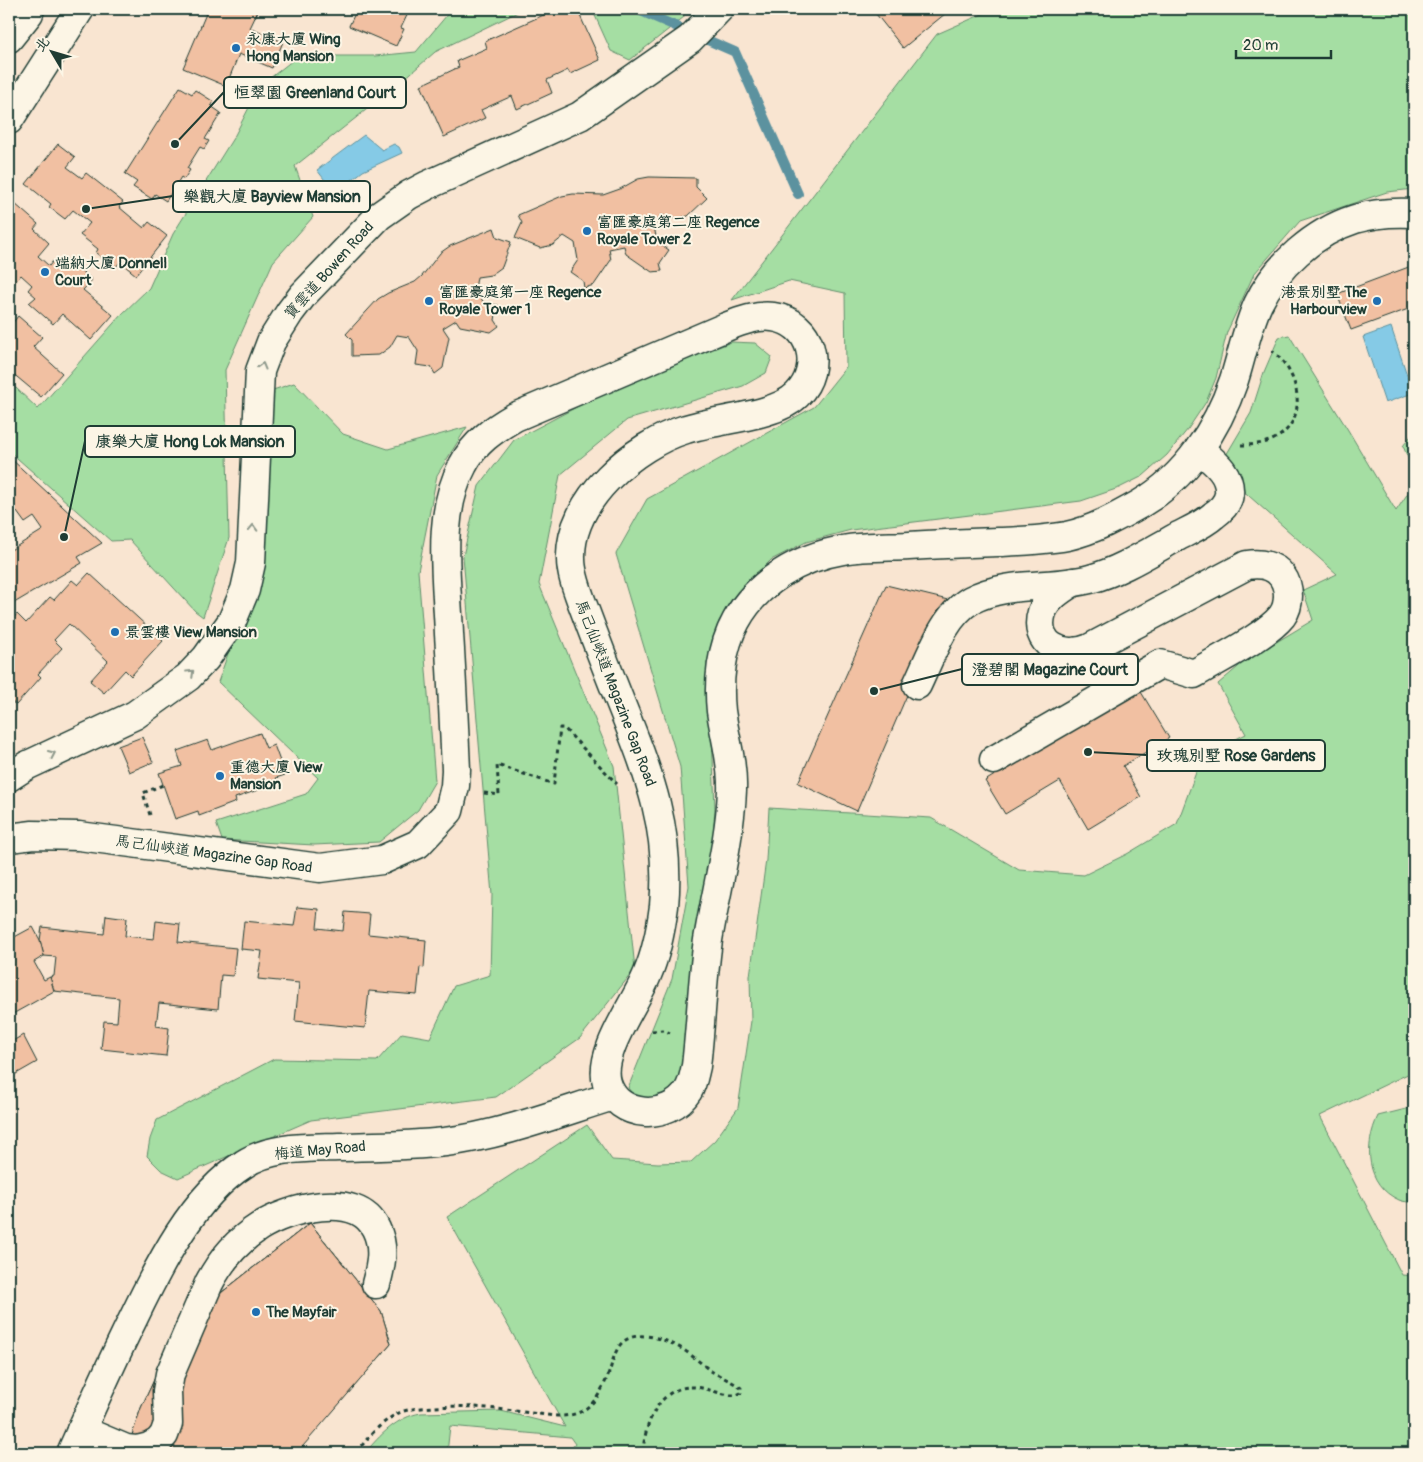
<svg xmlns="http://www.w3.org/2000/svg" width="1423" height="1462" font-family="Pangolin,'LXGW WenKai TC',sans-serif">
  <rect width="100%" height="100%" fill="#f9e5d1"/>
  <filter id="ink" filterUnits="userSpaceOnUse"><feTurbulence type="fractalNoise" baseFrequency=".02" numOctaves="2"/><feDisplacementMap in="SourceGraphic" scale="10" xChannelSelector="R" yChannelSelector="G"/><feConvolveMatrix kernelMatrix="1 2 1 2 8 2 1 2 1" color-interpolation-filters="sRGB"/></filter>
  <g filter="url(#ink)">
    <g fill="#a5dea3" stroke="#628e6c">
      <polygon points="452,9 524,9 435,52 395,87 295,166 313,217 273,262 225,370 229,538 203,617 195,611 130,540 111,541 9,451 9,390 16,388 38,409 121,315 149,288 173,234 235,135 260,86 298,56 375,56 416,52"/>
      <polygon points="592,9 682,9 684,17 630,60 611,51"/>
      <polygon points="994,9 1414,9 1414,189 1387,192 1300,221 1254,274 1227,332 1216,378 1206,402 1188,429 1167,455 1143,476 1119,488 1081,501 851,530 806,542 771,560 741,590 719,621 707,663 707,698 712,735 715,808 712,855 686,1088 642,1107 628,1088 672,979 689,886 680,767 616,554 647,499 814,407 846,367 845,293 789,281 732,300 937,34"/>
      <path d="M1289,335l59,95 48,81 18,-27v587l-94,45 82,159 12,1v177h-846l7,-9 -5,-7 -120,-11 -3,27h-82c15,-18 32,-36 56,-40l80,-2 64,16 -118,-210 140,-92 25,35 46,3 33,-1 24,-22 23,-32 13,-87 -1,-45 16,-116 3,-52 162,10 88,52 65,5 43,-21 50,-30 25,-68 44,-22 -28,-50 27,-23 68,-41 -10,-30 34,-16 -106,-94 -9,-18 29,-49 13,-41 15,-35z"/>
      <polygon points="731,342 755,343 772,357 766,373 743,386 627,420 560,475 539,584 614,766 635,969 580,1038 496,1097 311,1120 178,1178 161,1170 147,1156 150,1139 157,1120 274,1059 377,1061 402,1033 430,1038 454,986 490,975 492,895 463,556 479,486 514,440 605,392"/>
      <polygon points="294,383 343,434 388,449 467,427 437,475 418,571 435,781 418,810 379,842 314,845 222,840 216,823 306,794 318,778 218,682 264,551 273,390"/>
      <polygon points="1414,432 1414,472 1403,446"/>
      <path d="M1414,1107v95c-4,0 -11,0 -15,-2 -34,-15 -35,-55 -21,-84z"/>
    </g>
    <g fill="#85cae6" stroke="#5c929f">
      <polygon points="364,135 382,150 394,144 399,147 402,153 363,171 335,193 317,170"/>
      <polygon points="1391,327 1413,393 1385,403 1363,337"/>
    </g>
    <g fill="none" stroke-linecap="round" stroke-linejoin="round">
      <polyline stroke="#5c929f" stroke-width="10" points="636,9 735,52 798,194"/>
    </g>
    <g fill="#f1c0a2" stroke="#1f3d34">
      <polygon points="208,9 259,9 250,28 283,42 272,68 239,54 226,86 183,68"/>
      <polygon points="357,9 410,9 401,28 404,29 396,46 349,26"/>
      <polygon points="557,9 577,9 600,60 570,74 568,70 547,80 552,93 517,109 512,96 481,110 485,118 444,137 421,85 459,67 457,61 487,48 485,41"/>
      <polygon points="872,9 951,9 903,48"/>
      <polygon points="180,87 192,94 195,90 214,102 211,106 221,113 205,139 209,141 204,149 200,147 187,168 190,170 184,179 181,177 166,201 155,194 152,199 133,187 137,182 125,174"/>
      <polygon points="58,144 75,157 67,167 82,178 86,173 123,202 119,207 144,228 149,222 167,236 136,275 120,262 115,268 96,253 98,249 80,235 90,223 73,210 65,219 49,207 51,204 26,184"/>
      <polygon points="649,177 696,178 696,187 707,198 688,216 675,219 661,215 654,226 657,242 669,250 660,263 662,271 652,272 626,254 624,246 609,249 611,260 594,285 584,288 583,281 570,272 578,260 575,243 564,236 553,245 540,248 515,238 522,223 518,215 562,196 573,194 603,195 620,189 638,179"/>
      <polygon points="14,203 38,224 34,229 49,243 38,256 49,266 53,261 61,268 68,259 92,280 83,290 113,315 91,340 62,314 53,324 29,303 36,297 28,290 32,285 21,275 11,287 9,285 9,209"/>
      <polygon points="494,228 497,237 511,242 502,267 491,275 477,277 475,289 484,303 498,305 495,320 499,326 491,332 460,326 456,320 443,328 449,337 443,368 435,374 431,367 416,365 418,351 409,337 397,335 390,347 379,355 352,356 352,340 346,334 378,299 388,293 415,282 422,276 440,253 450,246"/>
      <polygon points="1414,265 1414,318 1411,308 1351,330 1337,294"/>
      <polygon points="18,316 42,337 33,347 62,373 41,397 11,372 9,375 9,324 11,325"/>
      <polygon points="9,457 102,543 78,557 82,563 9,606 9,551 43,530 34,517 25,523 17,512 9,518"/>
      <polygon points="89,573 163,641 131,676 125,670 104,693 90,681 108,661 69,624 54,640 62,648 38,674 41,677 16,705 12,702 9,705 9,623 17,614 26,623 50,597 54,600 72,580 78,585"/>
      <polygon points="886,585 948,600 857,811 798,783"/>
      <polygon points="1138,687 1169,738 1123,766 1141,797 1088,829 1060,781 1005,814 985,781"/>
      <polygon points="260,733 266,748 274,745 285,775 276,778 278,783 235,798 236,802 199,816 198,811 175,819 159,773 182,766 177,751 208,740 212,750"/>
      <polygon points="142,737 153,762 129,772 118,746"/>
      <polygon points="297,907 319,909 317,928 343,931 345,912 370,914 368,934 426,940 424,968 420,967 417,995 369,991 365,1028 295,1021 299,983 258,979 262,951 241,949 244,921 294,926"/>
      <polygon points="106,915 127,918 125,936 154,939 156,921 180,924 178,942 236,948 233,976 221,975 218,1009 159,1003 156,1026 169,1028 166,1056 101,1049 104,1021 117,1022 119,998 54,991 50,977 54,976 56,957 44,956 40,940 42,927 104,934"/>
      <polygon points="33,927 40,940 44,956 34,962 44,980 50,977 54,991 9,1016 9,940"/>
      <polygon points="23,1035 37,1062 9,1078 9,1038 11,1042"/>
      <polygon points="310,1223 344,1265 303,1298 344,1349 299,1385 258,1333 213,1369 179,1326"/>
      <polygon points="310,1223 381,1311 391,1344 331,1413 268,1366 197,1453 126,1453 141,1408 179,1326"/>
      <polygon points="310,1223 381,1311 391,1344 297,1453 126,1453 141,1408 179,1326"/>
    </g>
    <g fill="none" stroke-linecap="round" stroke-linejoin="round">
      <g stroke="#1f3d34" stroke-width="31">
        <g id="minor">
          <polyline points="9,38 29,13 30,9"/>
          <polyline points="9,120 80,9"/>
          <path d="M917,685c13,-27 27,-70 54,-85 36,-19 80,-11 119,-21 30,-8 58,-26 85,-41 13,-7 28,-13 39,-23 7,-5 14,-12 15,-21 2,-21 -16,-33 -30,-45"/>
          <path d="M994,760l166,-96 34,10c24,-15 71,-37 88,-58 8,-11 8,-29 0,-40 -8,-11 -22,-13 -35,-11l-157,83c-27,12 -58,-4 -48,-36 5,-14 20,-23 31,-30"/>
          <polyline points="9,777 26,766 135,715 188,677 206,658 232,621 245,590 251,563 260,371 271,342 290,312 303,295 379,216 409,195 428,185 580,116 690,39 719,9"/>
          <path d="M81,1430l45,19 11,1 12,-3 9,-5 6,-7 4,-11 -1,-33 3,-17 39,-91c12,-23 28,-42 50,-56 28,-18 98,-38 117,2 9,18 5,37 0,55"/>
          <path d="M71,1453c20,-45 40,-90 62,-134 25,-52 60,-123 111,-155 27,-18 64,-16 95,-17 35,-1 71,-1 106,-5 57,-7 113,-29 168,-46"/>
        </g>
      </g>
      <g stroke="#1f3d34" stroke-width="31">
        <path id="major" d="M9,838l24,-3 46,1 241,32 62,-8 36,-16 31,-33 6,-25 1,-16c-2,-45 -4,-91 -7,-136 -2,-55 -13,-119 14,-169 11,-22 31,-36 52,-48l211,-90c15,-6 31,-12 47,-10 39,5 51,51 24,78 -22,22 -81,24 -111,34 -52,16 -117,71 -115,130 0,15 6,30 11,44 13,35 27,71 41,106 27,68 48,122 41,197 -3,23 -8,48 -17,69 -12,30 -49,77 -40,108 10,36 62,38 81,8 5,-8 6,-17 8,-25 5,-42 6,-84 12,-126 8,-49 22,-100 24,-150 1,-27 -7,-52 -11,-79 -3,-29 0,-63 15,-90 21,-39 64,-64 107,-71 21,-4 44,-3 66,-4 31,-2 62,-3 92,-4 22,-1 45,-2 66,-6 27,-6 50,-19 73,-32 46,-27 77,-74 94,-124 8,-25 13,-52 24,-76 18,-38 56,-72 97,-85 19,-6 40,-7 59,-6"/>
      </g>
      <g stroke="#1f3d34" stroke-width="3" stroke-dasharray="4 4" stroke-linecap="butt">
        <path d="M1241,445c12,0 24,-1 35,-7 34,-19 23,-67 -4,-87"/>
        <polyline points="484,793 499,795 497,765 554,784 560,728 564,728 617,784"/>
        <polyline points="150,815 143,793 163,785"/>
        <polyline points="652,1031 664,1030 670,1033"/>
        <path d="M357,1453c10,-16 26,-33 44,-41 10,-4 23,-4 34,-5 41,-3 81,5 122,9 32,1 43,-19 53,-46 2,-7 4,-15 8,-22 11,-19 39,-12 55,-4 15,7 26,18 38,27 10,6 21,10 30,17v5l-5,2c-16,1 -30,-9 -46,-8 -32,1 -46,39 -47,66"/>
      </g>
      <use href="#minor" stroke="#fcf5e5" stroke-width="28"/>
      <use href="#major" stroke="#fcf5e5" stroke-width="28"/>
    </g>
    <defs><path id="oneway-chevron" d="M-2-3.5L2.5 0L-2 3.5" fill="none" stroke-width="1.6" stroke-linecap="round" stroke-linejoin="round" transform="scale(1.25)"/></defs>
    <g stroke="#8e998c">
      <use href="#oneway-chevron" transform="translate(262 366) rotate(-75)"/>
      <use href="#oneway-chevron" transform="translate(253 528) rotate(-88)"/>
      <use href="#oneway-chevron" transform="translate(191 673) rotate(-44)"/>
      <use href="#oneway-chevron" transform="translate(52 754) rotate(-25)"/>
    </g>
  </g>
  <g fill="#1f6fb2" stroke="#fcf5e5" stroke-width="2">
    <circle cx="236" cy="48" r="5"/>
    <circle cx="587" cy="231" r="5"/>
    <circle cx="45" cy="272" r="5"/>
    <circle cx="429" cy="301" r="5"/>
    <circle cx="1377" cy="301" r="5"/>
    <circle cx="115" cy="632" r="5"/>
    <circle cx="220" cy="776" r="5"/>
    <circle cx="256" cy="1312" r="5"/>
  </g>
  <g text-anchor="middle" stroke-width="4" stroke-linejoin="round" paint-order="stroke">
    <g font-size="15" font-weight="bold" fill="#1f3d34" stroke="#fcf5e5" text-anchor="start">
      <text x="246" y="44">永康大廈 Wing<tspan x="246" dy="17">Hong Mansion</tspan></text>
      <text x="597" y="227">富匯豪庭第二座 Regence<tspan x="597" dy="17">Royale Tower 2</tspan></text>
      <text x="55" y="268">端納大廈 Donnell<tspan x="55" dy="17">Court</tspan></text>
      <text x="439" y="297">富匯豪庭第一座 Regence<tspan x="439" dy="17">Royale Tower 1</tspan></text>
      <text x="1367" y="297" text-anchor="end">港景別墅 The<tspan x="1367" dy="17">Harbourview</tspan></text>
      <text x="125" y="637">景雲樓 View Mansion</text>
      <text x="230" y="772">重德大廈 View<tspan x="230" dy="17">Mansion</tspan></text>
      <text x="266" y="1317">The Mayfair</text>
    </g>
    <g font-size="15" fill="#1f3d34" stroke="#fcf5e5">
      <text transform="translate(329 270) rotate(-48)" y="5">寶雲道 Bowen Road</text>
      <text transform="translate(616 693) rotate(69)" y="5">馬己仙峽道 Magazine Gap Road</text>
      <text transform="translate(214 854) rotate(8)" y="5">馬己仙峽道 Magazine Gap Road</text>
      <text transform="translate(320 1150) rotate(-5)" y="5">梅道 May Road</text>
    </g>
  </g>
  <path fill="none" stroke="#1f3d34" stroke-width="2" d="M175 144L224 92M86 209L173 196M64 537L85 441M874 691L962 669M1088 752L1147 755"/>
  <g fill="#1f3d34" stroke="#fcf5e5" stroke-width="2">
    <circle cx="175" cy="144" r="5"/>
    <circle cx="86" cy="209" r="5"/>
    <circle cx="64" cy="537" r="5"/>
    <circle cx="874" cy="691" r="5"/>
    <circle cx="1088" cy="752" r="5"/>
  </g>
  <g fill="#fcf5e5" stroke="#1f3d34" stroke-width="2">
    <rect x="224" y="77" width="182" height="31" rx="5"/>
    <rect x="173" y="181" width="197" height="31" rx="5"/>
    <rect x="85" y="426" width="210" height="31" rx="5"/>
    <rect x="962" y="654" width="176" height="31" rx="5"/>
    <rect x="1147" y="740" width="178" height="31" rx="5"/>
  </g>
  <g font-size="16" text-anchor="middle" font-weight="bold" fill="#1f3d34">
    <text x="315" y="98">恒翠園 Greenland Court</text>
    <text x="272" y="202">樂觀大廈 Bayview Mansion</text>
    <text x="190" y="447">康樂大廈 Hong Lok Mansion</text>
    <text x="1050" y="675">澄碧閣 Magazine Court</text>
    <text x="1236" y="761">玫瑰別墅 Rose Gardens</text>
  </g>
  <rect width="1423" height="1462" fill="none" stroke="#fcf5e5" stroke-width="30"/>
  <rect x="15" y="15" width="1393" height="1432" fill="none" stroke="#1f3d34" stroke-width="2" filter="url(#ink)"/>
  <g transform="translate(52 52) rotate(308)" stroke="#fcf5e5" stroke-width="4" paint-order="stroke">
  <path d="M0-4L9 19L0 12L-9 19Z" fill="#1f3d34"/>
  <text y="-8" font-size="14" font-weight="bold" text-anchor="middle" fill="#1f3d34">北</text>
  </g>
  <path d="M1236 50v8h95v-8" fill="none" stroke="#1f3d34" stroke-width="2.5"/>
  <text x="1243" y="50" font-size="15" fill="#1f3d34" stroke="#fcf5e5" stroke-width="4" paint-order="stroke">20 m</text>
</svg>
